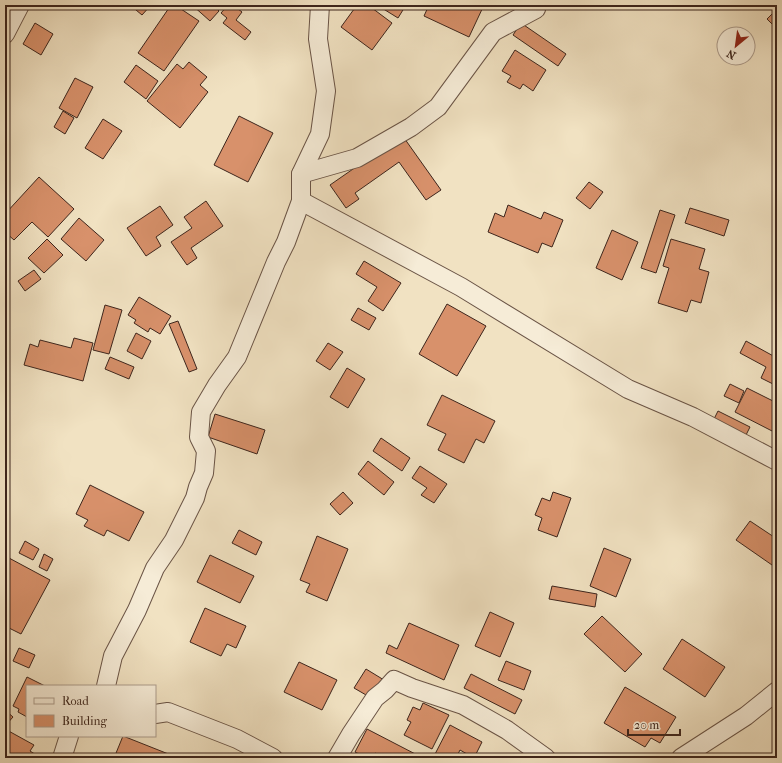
<svg xmlns="http://www.w3.org/2000/svg" width="782" height="763" font-family="'IM FELL French Canon',serif">
  <rect width="100%" height="100%" fill="#f1e2c2"/>
  <filter id="stains"><feTurbulence type="fractalNoise" baseFrequency=".005" numOctaves="4"/><feColorMatrix values="0 0 0 0 .2 0 0 0 0 .09 0 0 0 0 .02 0 0 0 .5 -.17"/></filter>
  <radialGradient id="worn" r=".72"><stop offset=".6" stop-color="#630" stop-opacity="0"/><stop offset="1" stop-color="#630" stop-opacity=".3"/></radialGradient>
  <g fill="#d8916b" stroke="#3d251c">
    <polygon points="130,5 151,5 142,15"/>
    <polygon points="171,5 175,5 199,21 164,71 138,53"/>
    <polygon points="192,5 213,5 219,11 210,21"/>
    <polygon points="228,5 233,5 242,12 236,20 251,32 245,40 223,23 227,18 221,13"/>
    <polygon points="357,5 368,5 392,23 372,50 341,27"/>
    <polygon points="377,5 406,5 398,18"/>
    <polygon points="429,5 484,5 469,37 424,16"/>
    <polygon points="777,9 777,29 767,19"/>
    <polygon points="35,23 53,34 41,55 23,44"/>
    <polygon points="521,23 566,54 558,66 513,35"/>
    <polygon points="515,50 546,70 533,91 523,84 520,89 507,82 511,76 502,71"/>
    <polygon points="189,62 207,77 200,85 208,92 180,128 147,101 177,64 183,69"/>
    <polygon points="136,65 158,81 146,99 124,82"/>
    <polygon points="75,78 93,87 77,118 59,108"/>
    <polygon points="63,111 74,118 65,134 54,127"/>
    <polygon points="239,116 273,133 248,182 214,165"/>
    <polygon points="103,119 122,131 103,159 85,148"/>
    <polygon points="402,135 441,190 426,200 399,162 355,193 359,199 346,208 330,185"/>
    <polygon points="39,177 74,209 48,237 32,222 14,240 5,232 5,214"/>
    <polygon points="589,182 603,192 590,209 576,198"/>
    <polygon points="206,201 223,226 191,248 197,258 187,265 171,242 192,228 184,217"/>
    <polygon points="508,205 541,219 544,212 563,220 552,247 542,243 538,253 488,232 495,213 504,217"/>
    <polygon points="160,206 173,225 156,237 161,246 146,256 127,228"/>
    <polygon points="690,208 729,220 724,236 685,223"/>
    <polygon points="660,210 675,215 656,273 641,268"/>
    <polygon points="79,218 104,240 86,261 61,239"/>
    <polygon points="612,230 638,242 622,280 596,268"/>
    <polygon points="47,239 63,255 44,273 28,258"/>
    <polygon points="671,239 705,249 699,269 709,272 701,303 691,300 687,312 658,303 669,268 663,266"/>
    <polygon points="364,261 401,283 383,311 368,301 377,287 356,274"/>
    <polygon points="34,270 41,279 25,291 18,281"/>
    <polygon points="139,297 171,316 160,334 150,328 148,332 134,323 136,320 128,315"/>
    <polygon points="447,304 486,326 457,376 419,354"/>
    <polygon points="105,305 122,310 109,354 93,350"/>
    <polygon points="358,308 376,318 369,330 351,320"/>
    <polygon points="178,321 197,369 189,372 169,324"/>
    <polygon points="136,333 151,341 142,359 127,351"/>
    <polygon points="74,338 93,343 83,381 24,365 30,344 38,347 40,340 71,348"/>
    <polygon points="746,341 777,358 777,386 761,378 766,367 740,353"/>
    <polygon points="328,343 343,352 330,370 316,361"/>
    <polygon points="110,357 134,367 129,379 105,369"/>
    <polygon points="347,368 365,379 348,408 330,397"/>
    <polygon points="730,384 744,391 739,403 724,396"/>
    <polygon points="747,388 777,403 777,426 774,432 735,412"/>
    <polygon points="442,395 495,421 484,443 476,439 464,463 438,450 446,434 427,425"/>
    <polygon points="718,411 750,427 745,437 713,421"/>
    <polygon points="215,414 265,430 257,454 208,437"/>
    <polygon points="381,438 410,458 402,471 373,451"/>
    <polygon points="368,461 394,482 384,495 358,474"/>
    <polygon points="420,466 447,484 434,503 421,495 427,488 412,478"/>
    <polygon points="90,485 144,512 129,541 107,530 104,536 84,526 88,520 76,514"/>
    <polygon points="343,492 353,503 340,515 330,504"/>
    <polygon points="553,492 571,498 557,537 538,530 542,518 535,515 542,498 550,501"/>
    <polygon points="750,521 777,539 777,558 772,565 736,540"/>
    <polygon points="239,530 262,542 256,555 232,543"/>
    <polygon points="317,536 348,549 327,601 306,592 310,584 300,580"/>
    <polygon points="25,541 39,549 33,560 19,553"/>
    <polygon points="604,548 631,559 616,597 590,586"/>
    <polygon points="44,554 53,559 47,571 39,567"/>
    <polygon points="210,555 254,576 240,603 197,582"/>
    <polygon points="9,558 50,580 21,634 5,626 5,564"/>
    <polygon points="552,586 597,594 595,607 549,599"/>
    <polygon points="205,608 246,626 236,648 227,644 221,656 190,642"/>
    <polygon points="490,612 514,623 500,657 475,646"/>
    <polygon points="602,616 642,654 625,672 584,634"/>
    <polygon points="409,623 459,645 444,680 386,653 389,645 397,649"/>
    <polygon points="682,639 725,667 705,697 663,669"/>
    <polygon points="19,648 35,655 29,668 13,661"/>
    <polygon points="506,661 531,671 524,690 498,680"/>
    <polygon points="299,662 337,680 322,710 284,692"/>
    <polygon points="366,669 384,680 373,699 354,688"/>
    <polygon points="471,674 522,700 515,714 464,688"/>
    <polygon points="27,677 45,686 27,686 27,717 18,712 19,709 13,706"/>
    <polygon points="625,687 676,717 660,743 651,738 645,747 604,723"/>
    <polygon points="423,703 449,715 432,749 404,735 411,722 407,720 413,707 420,710"/>
    <polygon points="5,710 13,717 5,726"/>
    <polygon points="450,725 482,742 474,758 460,750 456,758 433,758"/>
    <polygon points="5,729 34,745 30,751 41,758 5,758"/>
    <polygon points="367,729 423,758 385,758 375,753 373,758 367,758 355,752"/>
    <polygon points="123,736 176,757 176,758 114,758"/>
  </g>
  <g fill="none" stroke-linecap="round" stroke-linejoin="round">
    <g stroke="#6a5446" stroke-width="20">
      <g id="minor">
        <polyline points="320,5 318,39 326,91 320,134 301,174 301,201 461,287 628,389 693,417 777,461"/>
        <polyline points="5,34 20,5"/>
        <polyline points="301,174 357,158 411,127 438,107 493,32 536,9"/>
        <polyline points="106,686 113,656 137,610 155,568 174,540 195,498 198,487 204,473 206,451 199,437 201,412 217,385 237,357 276,262 286,242 301,201"/>
        <polyline points="155,714 168,712 237,739 273,758"/>
        <polyline points="62,758 69,736"/>
        <polyline points="337,758 351,734 375,698 385,690 394,680 412,688 463,705 507,730 546,758"/>
        <polyline points="681,758 746,716 777,691"/>
      </g>
    </g>
    <use href="#minor" stroke="#f6ecd7" stroke-width="18"/>
  </g>
  <rect width="782" height="763" fill="none" stroke="#f1e2c2" stroke-width="20"/>
  <rect x="6" y="6" width="770" height="751" fill="none" stroke="#3d251c" stroke-width="2"/>
  <rect x="10" y="10" width="762" height="743" fill="none" stroke="#3d251c"/>
  <rect x="26" y="685" width="130" height="52" fill="#f6ecd7" stroke="#ac9c8c"/>
  <rect x="34" y="698" width="20" height="6" fill="#f6ecd7" stroke="#ac9c8c"/>
  <text x="62" y="705" font-size="12" fill="#3d251c">Road</text>
  <rect x="34" y="715" width="20" height="12" fill="#d8916b" stroke="#ac9c8c"/>
  <text x="62" y="725" font-size="12" fill="#3d251c">Building</text>
  <g transform="translate(736 46) rotate(209)"><circle r="19" fill="#f6ecd7" stroke="#ac9c8c"/>
  <path d="M0-3L7 15L0 10L-7 15Z" fill="#8f2418"/>
  <text y="-6" font-size="11" font-weight="bold" text-anchor="middle" fill="#3d251c">N</text>
  </g>
  <path d="M628 729v6h52v-6" fill="none" stroke="#3d251c" stroke-width="2"/>
  <text x="634" y="729" font-size="12" fill="#3d251c" stroke="#f6ecd7" stroke-width="3" paint-order="stroke">20 m</text>
  <rect width="100%" height="100%" filter="url(#stains)"/>
  <rect width="100%" height="100%" fill="url(#worn)"/>
</svg>
